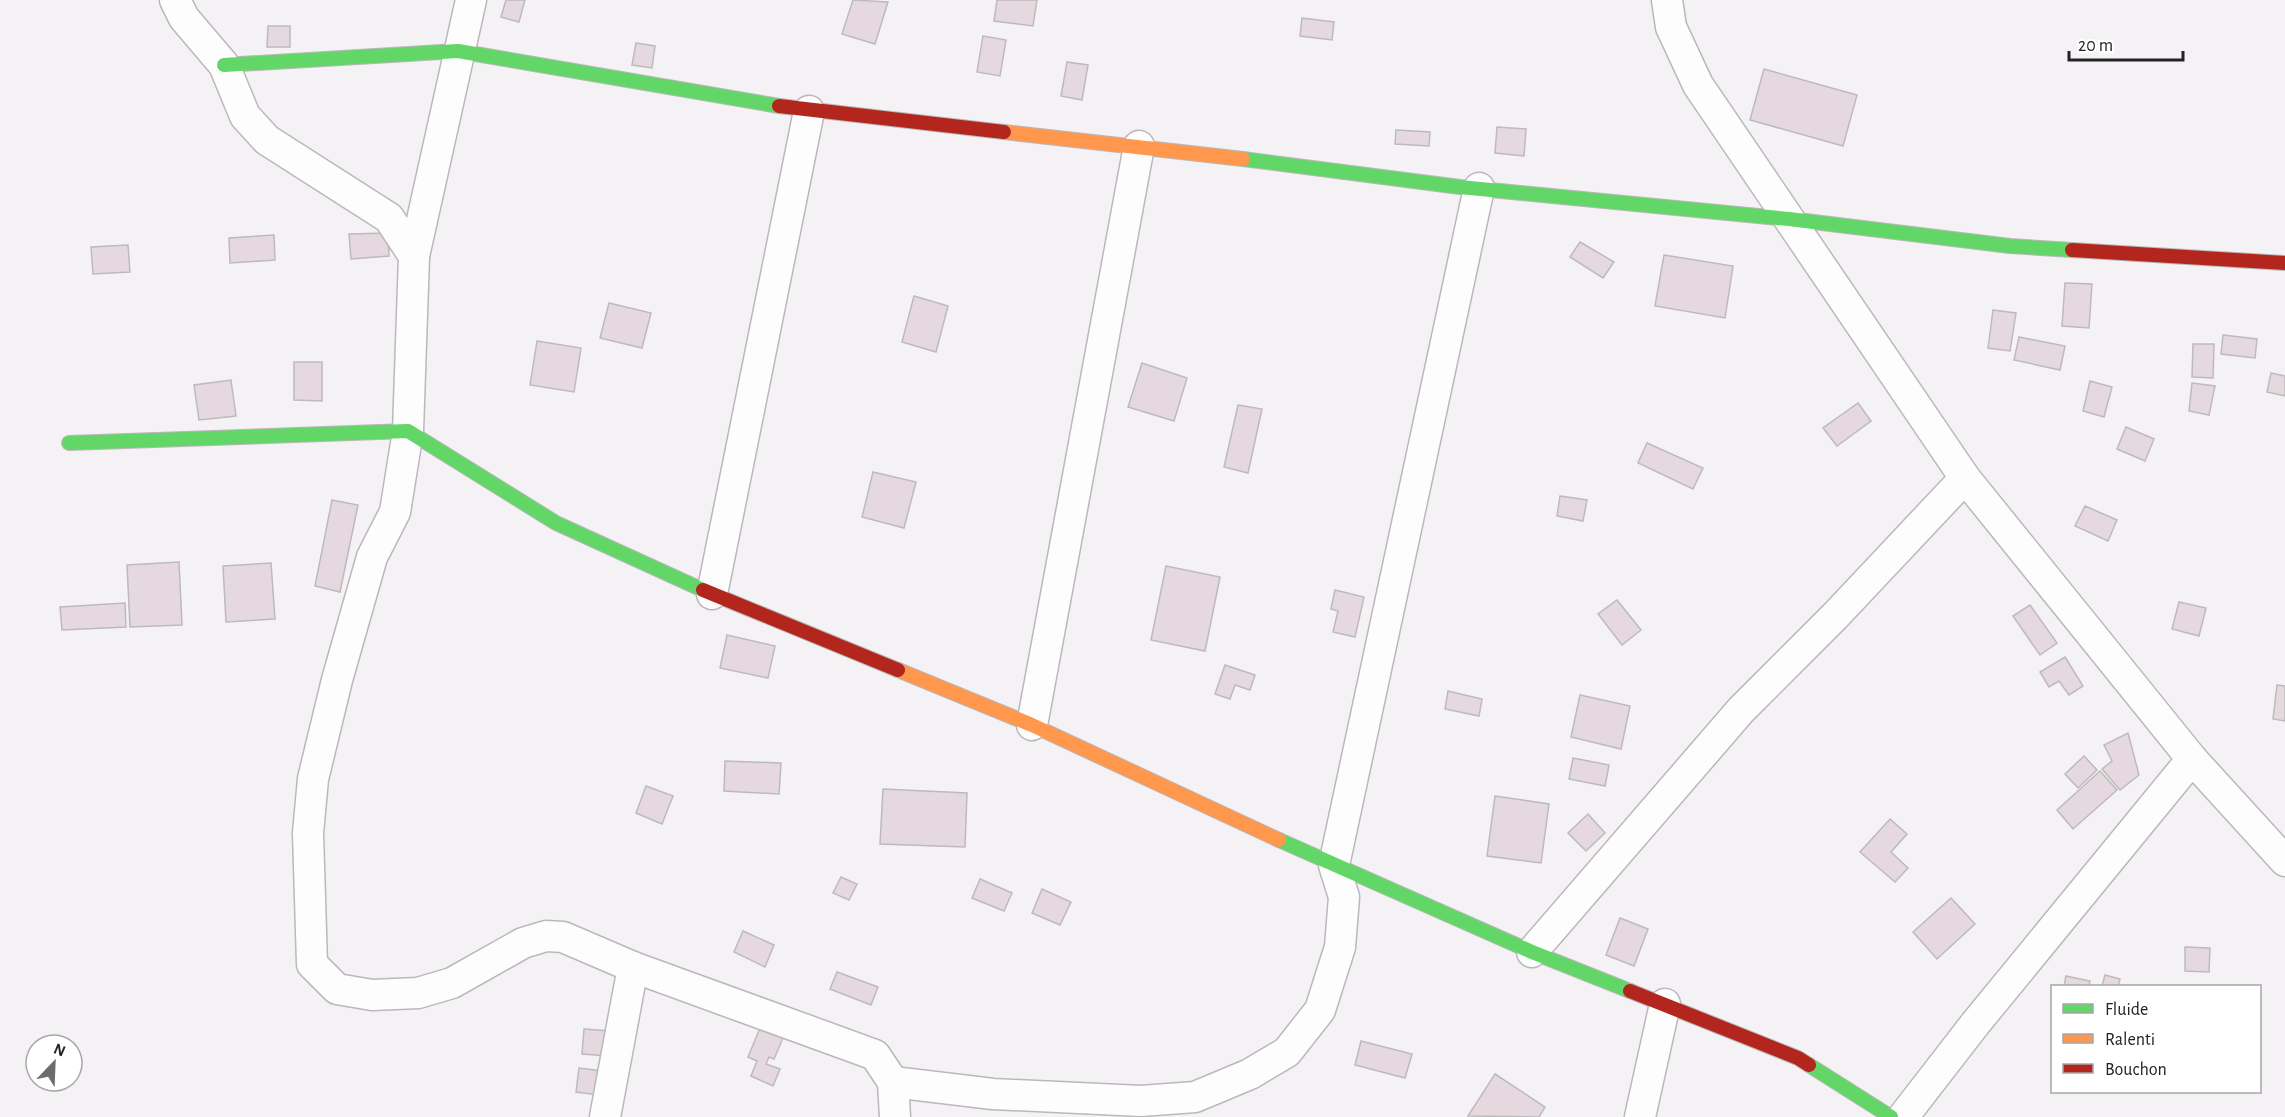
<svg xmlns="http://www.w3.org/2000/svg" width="2285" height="1117" font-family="'Alegreya Sans',sans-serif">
  <rect width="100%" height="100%" fill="#f5f2f5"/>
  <g fill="#e5d9df" stroke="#bdbabc" stroke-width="1.5">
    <polygon points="506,0 525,0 519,22 501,17"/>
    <polygon points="853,0 888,2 875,44 842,34"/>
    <polygon points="997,0 1037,0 1033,26 994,21"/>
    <polygon points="1302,18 1334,22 1332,40 1300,36"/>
    <polygon points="268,26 290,26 290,47 267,47"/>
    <polygon points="983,36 1006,40 1000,76 977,72"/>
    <polygon points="636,43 655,46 652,68 632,65"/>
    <polygon points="1067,62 1088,65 1082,100 1061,96"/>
    <polygon points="1764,69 1857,95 1843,146 1750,120"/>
    <polygon points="1497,127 1526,129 1524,156 1495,153"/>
    <polygon points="1396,130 1430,132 1429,146 1395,144"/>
    <polygon points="388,233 389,256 351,259 349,234"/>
    <polygon points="274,235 275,260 230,263 229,238"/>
    <polygon points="1580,242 1614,262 1603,278 1570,257"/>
    <polygon points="128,245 130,272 93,274 91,247"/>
    <polygon points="1664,255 1733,266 1725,318 1655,306"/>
    <polygon points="2065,283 2092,284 2089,328 2062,326"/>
    <polygon points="914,296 948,306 936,352 902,342"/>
    <polygon points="609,303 651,313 642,348 600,338"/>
    <polygon points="1993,310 2016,313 2010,351 1988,348"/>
    <polygon points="2223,335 2257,339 2255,358 2221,354"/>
    <polygon points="2019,337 2065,346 2060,370 2014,360"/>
    <polygon points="537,341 581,348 574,392 530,385"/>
    <polygon points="2193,344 2214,344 2213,378 2192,377"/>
    <polygon points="294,362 322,362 322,401 294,400"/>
    <polygon points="1142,363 1187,378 1174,421 1128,407"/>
    <polygon points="2271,373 2285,376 2285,396 2267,392"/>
    <polygon points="231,380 236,416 199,420 194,385"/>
    <polygon points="2090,381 2112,387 2104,417 2083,411"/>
    <polygon points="2192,383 2215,386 2209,415 2189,411"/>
    <polygon points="1858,403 1871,421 1837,446 1823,428"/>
    <polygon points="1238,405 1262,409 1248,473 1224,467"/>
    <polygon points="2126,427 2154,439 2145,461 2117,449"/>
    <polygon points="1647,443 1703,468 1693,489 1638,463"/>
    <polygon points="873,472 916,482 904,528 862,517"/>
    <polygon points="1560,496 1587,500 1583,521 1557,516"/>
    <polygon points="332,500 358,505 340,592 315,586"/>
    <polygon points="2085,506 2117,520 2108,541 2075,526"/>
    <polygon points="179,562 182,625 130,627 127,565"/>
    <polygon points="271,563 275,619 226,622 223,566"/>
    <polygon points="1166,566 1220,577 1205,651 1151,640"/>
    <polygon points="1335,590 1364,597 1355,637 1333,632 1338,611 1331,609"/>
    <polygon points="1617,600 1641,630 1622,645 1598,614"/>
    <polygon points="2179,602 2206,608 2199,636 2172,629"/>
    <polygon points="125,603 126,627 62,630 60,607"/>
    <polygon points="2030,605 2057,643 2040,655 2013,616"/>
    <polygon points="727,635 775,646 768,678 720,668"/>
    <polygon points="2065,657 2083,686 2069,695 2059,681 2049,687 2040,672"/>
    <polygon points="1225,665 1255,675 1250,690 1235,685 1230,699 1215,694"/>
    <polygon points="2277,685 2285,686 2285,721 2273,719"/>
    <polygon points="1448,691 1482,699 1479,716 1445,709"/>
    <polygon points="1580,695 1630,706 1621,749 1571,737"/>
    <polygon points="2128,733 2139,775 2120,790 2102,769 2112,761 2104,745"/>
    <polygon points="2084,756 2097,770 2078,788 2065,774"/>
    <polygon points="1573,758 1609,765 1605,786 1569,779"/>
    <polygon points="725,761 781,763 779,794 724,791"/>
    <polygon points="2100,771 2117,790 2073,829 2057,810"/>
    <polygon points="646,786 673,796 662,824 636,813"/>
    <polygon points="883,789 967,793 965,847 880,844"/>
    <polygon points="1495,796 1549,804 1541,863 1487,856"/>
    <polygon points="1588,814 1605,833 1586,851 1568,833"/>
    <polygon points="1890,819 1907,834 1891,852 1908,868 1895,882 1860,852"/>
    <polygon points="841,877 857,884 849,900 833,893"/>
    <polygon points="980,879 1012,893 1004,911 972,898"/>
    <polygon points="1042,889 1071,902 1060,925 1032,913"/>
    <polygon points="1951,898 1975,924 1937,959 1913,932"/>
    <polygon points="1620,918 1648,929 1634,966 1606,955"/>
    <polygon points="743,931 774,945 765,967 734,952"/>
    <polygon points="2185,947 2210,948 2209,972 2185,971"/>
    <polygon points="837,972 878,987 871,1005 830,989"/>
    <polygon points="2105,975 2120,979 2118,986 2102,986"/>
    <polygon points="2066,976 2090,981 2089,986 2064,986"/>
    <polygon points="760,1028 783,1038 774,1059 769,1057 766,1064 780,1069 773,1086 751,1076 757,1061 748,1057"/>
    <polygon points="584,1029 610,1031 608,1056 582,1054"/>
    <polygon points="1361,1041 1412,1054 1405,1078 1355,1065"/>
    <polygon points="579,1068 602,1071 599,1095 576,1092"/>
    <polygon points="1495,1074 1545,1107 1539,1117 1468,1116"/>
  </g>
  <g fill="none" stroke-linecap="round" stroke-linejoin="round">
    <g stroke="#bab8ba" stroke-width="33">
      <g id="street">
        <polyline points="175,0 184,18 224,65 245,116 267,140 389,218 414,256"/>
        <polyline points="471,0 414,256 408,431 395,512 372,557 337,680 313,779 308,833 312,964 337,989 372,995 418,993 452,983 523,943 546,936 563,937 633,967 875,1055 893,1082 895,1117"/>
        <polyline points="1667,0 1671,27 1698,85 1965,478 2192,759 2285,861"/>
        <polyline points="712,594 809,111"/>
        <polyline points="1032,725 1139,146"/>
        <polyline points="1532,952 1741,710 1836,615 1965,478"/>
        <polyline points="893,1082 993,1094 1141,1101 1195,1097 1250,1074 1287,1052 1320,1010 1340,947 1344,897 1334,865 1479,188"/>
        <polyline points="605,1117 633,967"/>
        <polyline points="1640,1117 1665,1004"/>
        <polyline points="1903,1117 1975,1024 2192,759"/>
      </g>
    </g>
    <g stroke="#bab8ba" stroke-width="16">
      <g id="fast">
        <polyline points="224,65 458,51 779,106"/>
        <polyline points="1243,159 1460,187 1789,219 2010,246 2072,250"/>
        <polyline points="69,443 408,431 556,523 703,590"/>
        <polyline points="1279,840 1532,952 1630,991"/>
        <polyline points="1809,1065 1891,1117"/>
      </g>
    </g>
    <g stroke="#bab8ba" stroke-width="16">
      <g id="slow">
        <polyline points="1004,132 1243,159"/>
        <polyline points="898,670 1032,725 1279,840"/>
      </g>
    </g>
    <g stroke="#bab8ba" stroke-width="16">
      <g id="jam">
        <polyline points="779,106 1004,132"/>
        <polyline points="2072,250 2285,263"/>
        <polyline points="703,590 898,670"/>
        <polyline points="1630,991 1798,1058 1809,1065"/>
      </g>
    </g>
    <use href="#street" stroke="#fefdfe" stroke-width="30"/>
    <use href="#fast" stroke="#63d668" stroke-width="14"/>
    <use href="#slow" stroke="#ff974d" stroke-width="14"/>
    <use href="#jam" stroke="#b3261e" stroke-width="14"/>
  </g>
  <rect x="2051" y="985" width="210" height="108" fill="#ffffff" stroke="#a7a7a7" stroke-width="1.5"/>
  <rect x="2063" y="1004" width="30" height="9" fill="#63d668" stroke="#a7a7a7" stroke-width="1.5"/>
  <text x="2105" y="1015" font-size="18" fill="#242224">Fluide</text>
  <rect x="2063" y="1034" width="30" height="9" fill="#ff974d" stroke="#a7a7a7" stroke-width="1.5"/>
  <text x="2105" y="1045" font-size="18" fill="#242224">Ralenti</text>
  <rect x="2063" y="1064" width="30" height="9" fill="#b3261e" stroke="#a7a7a7" stroke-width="1.5"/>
  <text x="2105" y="1075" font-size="18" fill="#242224">Bouchon</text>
  <g transform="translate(54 1063) rotate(23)"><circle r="28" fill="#ffffff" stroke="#a7a7a7" stroke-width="1.5"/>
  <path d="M0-4.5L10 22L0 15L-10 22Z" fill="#6d6b6d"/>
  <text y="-9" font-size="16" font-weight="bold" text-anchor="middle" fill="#242224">N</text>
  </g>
  <path d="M2069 51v9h114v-9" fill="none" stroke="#242224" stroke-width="3"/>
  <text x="2078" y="51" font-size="18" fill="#242224" stroke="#ffffff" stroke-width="4.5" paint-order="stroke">20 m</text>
</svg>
